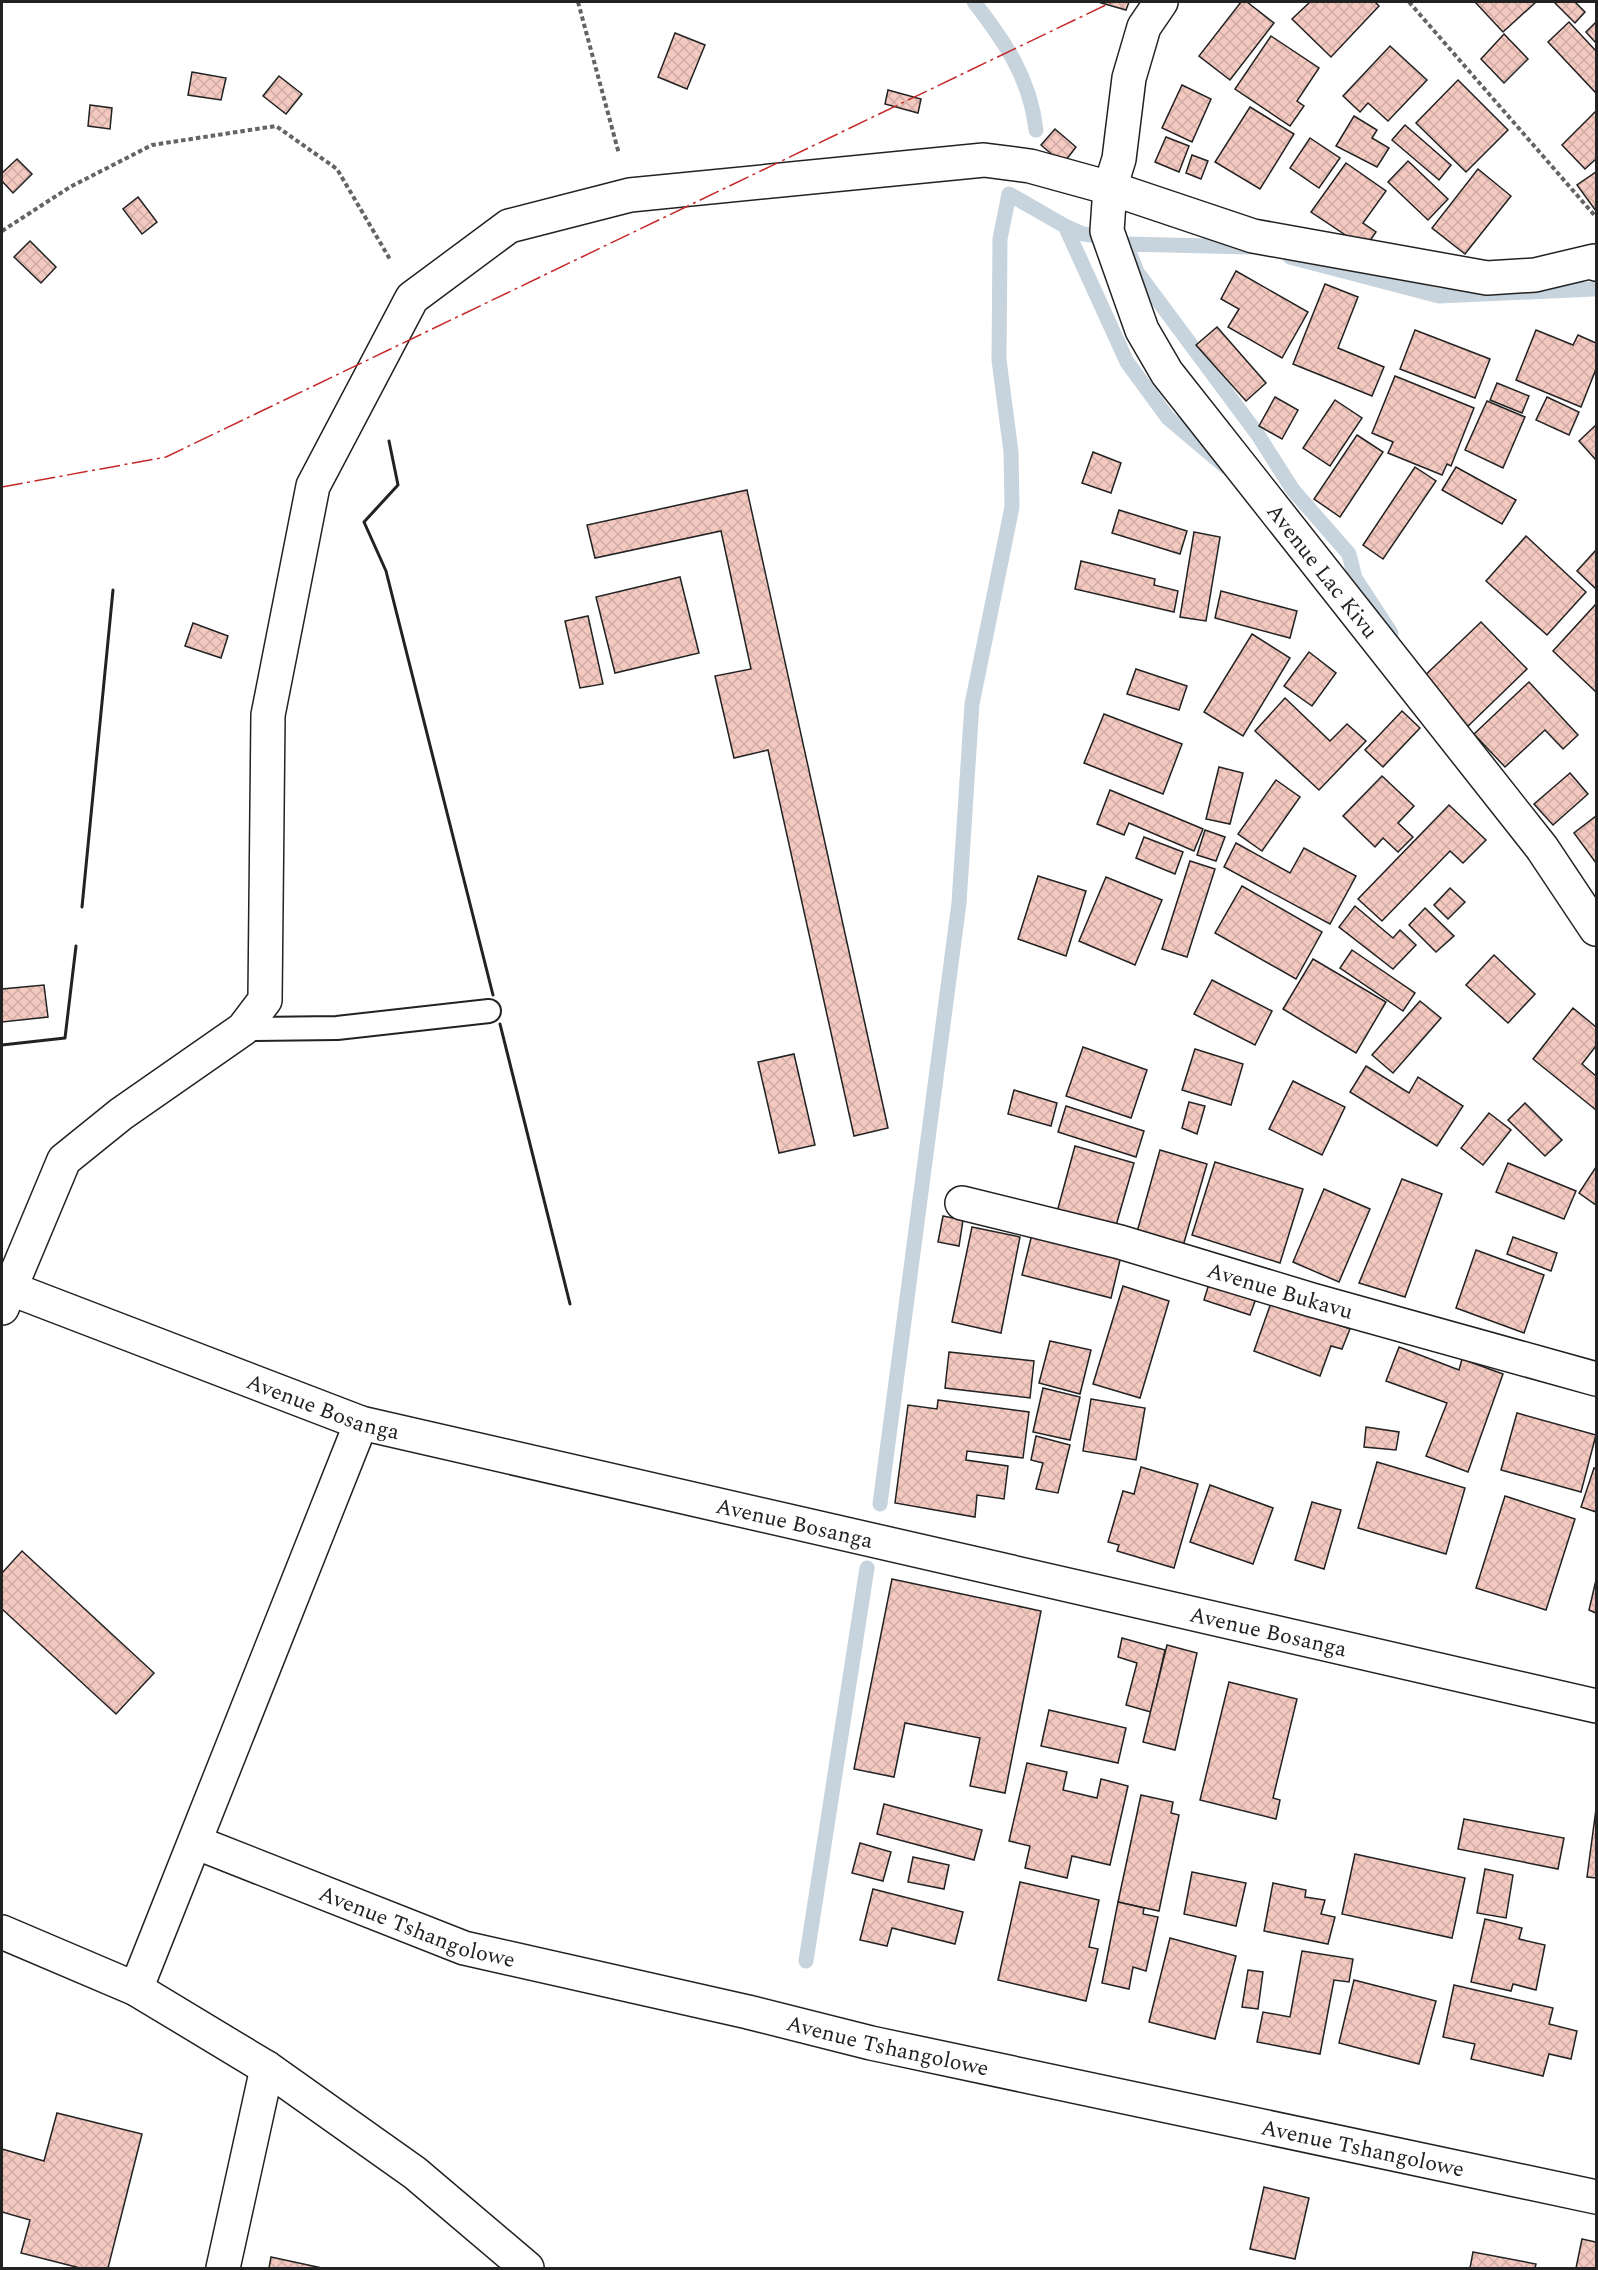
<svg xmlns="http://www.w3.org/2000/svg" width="1598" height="2270" font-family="Spectral,serif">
  <defs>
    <pattern id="building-cross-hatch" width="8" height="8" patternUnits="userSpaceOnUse" patternTransform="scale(1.5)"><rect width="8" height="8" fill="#f3c9c0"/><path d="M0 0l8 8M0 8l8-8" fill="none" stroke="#d0aca5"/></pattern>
  </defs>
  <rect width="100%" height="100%" fill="#fff"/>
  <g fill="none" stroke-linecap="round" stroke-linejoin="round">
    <g stroke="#c7d3dd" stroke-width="15">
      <path d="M974,2c31,40 56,76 62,128"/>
      <polyline points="1065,226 1083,234 1100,236"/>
      <polyline points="1250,247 1126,244 1137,272 1258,435 1293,490 1349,554 1355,578 1391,633"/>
      <polyline points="1290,257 1439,296 1594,289"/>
      <polyline points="880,1504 959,903 972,704 1012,507 1011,452 999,360 1000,239 1009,194 1065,226 1127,362 1168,418 1226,467"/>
      <polyline points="806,1961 867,1568"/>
    </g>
  </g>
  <g fill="url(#building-cross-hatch)" stroke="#222" stroke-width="1.5">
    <polygon points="1098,2 1129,2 1126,10"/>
    <polygon points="1241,2 1247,2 1274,23 1230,80 1199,56"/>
    <polygon points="1310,2 1375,2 1379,6 1331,57 1292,19"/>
    <polygon points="1475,2 1536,2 1503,32"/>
    <polygon points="1554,2 1575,2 1585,12 1575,23"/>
    <polygon points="1569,22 1596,51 1596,93 1548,42"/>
    <polygon points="1596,22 1596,43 1586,32"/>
    <polygon points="675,33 705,45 687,89 658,77"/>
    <polygon points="1504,34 1528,59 1504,83 1481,59"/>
    <polygon points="1271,36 1319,68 1297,101 1304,106 1290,126 1235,89"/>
    <polygon points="1390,46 1427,80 1388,121 1368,103 1360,112 1343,96"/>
    <polygon points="192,72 226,78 221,100 188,95"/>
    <polygon points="279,76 302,94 286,114 263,96"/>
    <polygon points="1458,80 1508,130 1466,172 1416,123"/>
    <polygon points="1182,85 1211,99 1192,142 1162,128"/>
    <polygon points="888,90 921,99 918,113 885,104"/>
    <polygon points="90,105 112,108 110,129 88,126"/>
    <polygon points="1250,107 1294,134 1260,189 1215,162"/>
    <polygon points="1596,111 1596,159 1585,169 1562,145"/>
    <polygon points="1354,116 1377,130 1372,138 1389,148 1377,167 1336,146"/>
    <polygon points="1405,125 1451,165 1439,180 1392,140"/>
    <polygon points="1055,129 1076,147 1063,164 1041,145"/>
    <polygon points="1166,137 1189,146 1179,172 1155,162"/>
    <polygon points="1310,138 1340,158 1319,188 1290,168"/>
    <polygon points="1192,155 1208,161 1201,179 1186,173"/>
    <polygon points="17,159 32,174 13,193 2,181 2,173"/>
    <polygon points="1408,161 1448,199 1428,220 1388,182"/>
    <polygon points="1346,163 1386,191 1363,223 1376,232 1365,248 1311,212"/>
    <polygon points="1478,169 1511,196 1465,254 1432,228"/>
    <polygon points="1596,172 1596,211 1577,185"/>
    <polygon points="138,197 157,222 142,234 123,209"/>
    <polygon points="30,241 56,267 41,283 14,257"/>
    <polygon points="1236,271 1308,312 1282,358 1228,327 1239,309 1221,299"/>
    <polygon points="1325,284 1358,297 1338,348 1384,367 1372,396 1293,364"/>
    <polygon points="1217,327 1266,383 1246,401 1196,345"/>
    <polygon points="1415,330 1490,359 1475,398 1400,369"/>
    <polygon points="1536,330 1573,345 1578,335 1596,343 1596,369 1581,407 1516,380"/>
    <polygon points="1395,376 1474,408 1451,466 1447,464 1442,475 1388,453 1393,442 1372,433"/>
    <polygon points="1497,383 1529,396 1522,413 1490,400"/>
    <polygon points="1275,397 1298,410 1282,439 1259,426"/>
    <polygon points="1547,397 1579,412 1569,435 1536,420"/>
    <polygon points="1335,400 1362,418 1330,466 1303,448"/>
    <polygon points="1487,401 1525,417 1503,468 1465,450"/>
    <polygon points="1596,425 1596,460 1579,441"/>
    <polygon points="1357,435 1383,452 1340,517 1314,499"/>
    <polygon points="1093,452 1121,463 1111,493 1082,483"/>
    <polygon points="1415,467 1436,481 1383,559 1363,545"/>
    <polygon points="1456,467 1516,500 1502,524 1442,490"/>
    <polygon points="747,490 888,1128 854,1136 768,750 734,758 715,676 751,669 721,531 595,558 587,525"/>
    <polygon points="1119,510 1187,531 1180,554 1112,533"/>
    <polygon points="1194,532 1220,537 1206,621 1180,617"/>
    <polygon points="1526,536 1586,592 1547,635 1486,581"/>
    <polygon points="1596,550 1596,589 1577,571"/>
    <polygon points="1081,561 1155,579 1154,585 1178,591 1174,612 1075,589"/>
    <polygon points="680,577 699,653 615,673 596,597"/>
    <polygon points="1221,591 1297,611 1290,638 1215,618"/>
    <polygon points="1596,604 1596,692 1553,651"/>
    <polygon points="588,616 603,684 580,688 565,621"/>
    <polygon points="1481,622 1527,669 1464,730 1418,682"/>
    <polygon points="193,623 228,636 221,658 185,646"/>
    <polygon points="1252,634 1290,658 1243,736 1204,712"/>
    <polygon points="1309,652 1336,673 1312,706 1284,686"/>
    <polygon points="1136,669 1187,686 1179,710 1127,694"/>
    <polygon points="1529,682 1578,735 1563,749 1545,730 1505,767 1474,734"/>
    <polygon points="1285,698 1330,741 1347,724 1366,741 1319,790 1255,731"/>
    <polygon points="1402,711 1420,728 1383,767 1365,750"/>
    <polygon points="1104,714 1182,744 1163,794 1084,763"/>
    <polygon points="1219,767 1243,773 1230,824 1206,819"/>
    <polygon points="1570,773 1588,794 1553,825 1534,804"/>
    <polygon points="1382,776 1414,806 1398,823 1413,837 1398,852 1383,838 1375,847 1343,816"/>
    <polygon points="1276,780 1300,797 1262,851 1238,834"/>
    <polygon points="1110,790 1203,829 1194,851 1129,823 1124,835 1097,824"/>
    <polygon points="1449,805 1486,840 1463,863 1450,851 1382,921 1358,899"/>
    <polygon points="1596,816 1596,863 1574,833"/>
    <polygon points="1205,830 1225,837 1216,861 1197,855"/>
    <polygon points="1144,837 1183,852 1175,874 1136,858"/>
    <polygon points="1236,843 1290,873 1304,848 1356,876 1330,924 1224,867"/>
    <polygon points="1190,861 1215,869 1187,957 1162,949"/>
    <polygon points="1038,876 1086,891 1066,956 1018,939"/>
    <polygon points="1106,877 1162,900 1135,965 1079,941"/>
    <polygon points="1242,886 1322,932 1296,979 1215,933"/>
    <polygon points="1450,888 1465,902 1448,919 1434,905"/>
    <polygon points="1355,906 1393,938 1400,930 1416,945 1393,969 1339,927"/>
    <polygon points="1425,908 1454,936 1436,952 1409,925"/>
    <polygon points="1352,950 1415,993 1403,1011 1340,968"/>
    <polygon points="1494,955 1535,994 1508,1023 1466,985"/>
    <polygon points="1313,959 1386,1002 1356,1053 1283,1009"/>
    <polygon points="1212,980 1272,1011 1255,1045 1194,1014"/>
    <polygon points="44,985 48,1017 2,1022 2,989"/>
    <polygon points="1420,1001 1441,1018 1393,1073 1372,1055"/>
    <polygon points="1573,1008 1596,1027 1596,1046 1582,1064 1596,1076 1596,1110 1533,1059"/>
    <polygon points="1083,1047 1147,1070 1131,1118 1066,1096"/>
    <polygon points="1195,1049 1243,1064 1231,1105 1182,1090"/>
    <polygon points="794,1054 815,1145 779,1153 758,1062"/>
    <polygon points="1366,1066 1409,1093 1418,1077 1463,1106 1437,1146 1350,1092"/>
    <polygon points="1293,1081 1345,1107 1322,1155 1269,1129"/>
    <polygon points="1014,1090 1057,1103 1051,1126 1008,1114"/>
    <polygon points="1189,1102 1205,1106 1197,1134 1182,1128"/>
    <polygon points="1525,1103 1562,1140 1545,1156 1508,1120"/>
    <polygon points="1066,1106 1144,1131 1136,1157 1058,1132"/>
    <polygon points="1489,1113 1511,1130 1483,1165 1461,1148"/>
    <polygon points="1075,1146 1134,1163 1115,1229 1057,1212"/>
    <polygon points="1160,1150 1207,1164 1183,1246 1137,1232"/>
    <polygon points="1215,1162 1303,1189 1280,1263 1192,1235"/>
    <polygon points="1508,1163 1576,1191 1564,1219 1496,1192"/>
    <polygon points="1596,1167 1596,1205 1579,1193"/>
    <polygon points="1402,1179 1442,1194 1405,1297 1359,1283"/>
    <polygon points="1324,1189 1370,1209 1339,1282 1293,1262"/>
    <polygon points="943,1216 963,1220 959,1246 938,1242"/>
    <polygon points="972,1227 1020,1237 1001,1333 952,1322"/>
    <polygon points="1032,1234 1121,1256 1111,1298 1022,1275"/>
    <polygon points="1513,1237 1557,1253 1551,1271 1507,1254"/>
    <polygon points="1476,1250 1544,1275 1524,1333 1456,1308"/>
    <polygon points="1211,1277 1258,1293 1250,1315 1204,1300"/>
    <polygon points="1123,1286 1169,1301 1140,1398 1093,1384"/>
    <polygon points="1272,1300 1350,1329 1342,1349 1331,1346 1320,1376 1254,1351"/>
    <polygon points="1050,1341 1091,1350 1080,1394 1039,1383"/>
    <polygon points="1399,1347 1459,1370 1462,1359 1503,1374 1468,1472 1426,1456 1447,1403 1386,1381"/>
    <polygon points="949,1352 1034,1361 1030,1398 945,1388"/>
    <polygon points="1043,1388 1080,1397 1070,1440 1033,1432"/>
    <polygon points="1091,1399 1145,1408 1136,1460 1083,1451"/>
    <polygon points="938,1400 1029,1412 1023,1458 967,1451 966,1460 1008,1466 1004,1499 977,1495 975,1517 895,1503 908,1405 937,1409"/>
    <polygon points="1517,1413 1596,1435 1581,1492 1501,1470"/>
    <polygon points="1366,1427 1399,1432 1396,1450 1364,1447"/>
    <polygon points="1036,1436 1070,1445 1058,1493 1036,1489 1043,1463 1031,1460"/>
    <polygon points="1377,1462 1465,1488 1446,1554 1358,1528"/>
    <polygon points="1141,1467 1198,1484 1174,1568 1117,1551 1119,1545 1108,1542 1123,1491 1134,1494"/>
    <polygon points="1594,1468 1596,1469 1596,1512 1581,1507"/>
    <polygon points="1210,1485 1273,1508 1253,1564 1190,1542"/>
    <polygon points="1505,1496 1575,1519 1546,1610 1476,1588"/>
    <polygon points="1312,1502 1341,1510 1324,1569 1295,1560"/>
    <polygon points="22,1551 154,1673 116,1714 2,1609 2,1573"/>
    <polygon points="892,1579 1041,1611 1005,1793 970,1786 980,1738 905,1723 894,1777 854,1769"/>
    <polygon points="1596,1580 1596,1613 1589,1610"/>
    <polygon points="1122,1638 1165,1650 1151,1712 1126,1705 1137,1663 1118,1657"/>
    <polygon points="1167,1645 1197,1653 1175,1750 1143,1742"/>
    <polygon points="1229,1682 1297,1699 1273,1798 1280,1800 1276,1819 1200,1800"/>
    <polygon points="1049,1710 1126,1728 1118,1763 1041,1746"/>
    <polygon points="1027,1763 1067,1772 1063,1790 1097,1798 1101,1779 1128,1786 1110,1865 1072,1856 1067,1878 1025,1868 1030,1846 1009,1841"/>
    <polygon points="1141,1795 1173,1802 1171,1813 1179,1815 1159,1911 1118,1902"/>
    <polygon points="884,1804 982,1830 974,1860 877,1834"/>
    <polygon points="1596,1809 1596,1878 1587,1877"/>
    <polygon points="1464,1819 1564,1838 1558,1869 1458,1849"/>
    <polygon points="860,1843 891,1852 883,1881 852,1873"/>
    <polygon points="1355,1854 1465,1878 1452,1938 1342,1914"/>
    <polygon points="913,1857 949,1865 944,1889 908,1882"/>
    <polygon points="1485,1869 1513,1875 1506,1918 1477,1913"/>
    <polygon points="1192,1872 1246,1883 1236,1926 1184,1914"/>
    <polygon points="1020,1882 1099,1900 1089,1947 1098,1949 1086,2001 998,1980"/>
    <polygon points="1273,1883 1306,1890 1305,1897 1325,1900 1321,1914 1335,1917 1328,1944 1264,1931"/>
    <polygon points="873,1889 963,1912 955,1944 892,1928 887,1946 860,1940"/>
    <polygon points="1118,1902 1144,1908 1143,1914 1158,1917 1146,1971 1133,1967 1129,1989 1102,1983"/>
    <polygon points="1485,1919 1522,1928 1519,1939 1545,1945 1536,1990 1513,1984 1511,1991 1471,1982"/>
    <polygon points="1170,1938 1236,1956 1215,2039 1149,2022"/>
    <polygon points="1302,1951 1353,1959 1349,1982 1334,1980 1320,2054 1257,2042 1263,2012 1290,2017"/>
    <polygon points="1248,1970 1263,1972 1258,2009 1242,2007"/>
    <polygon points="1354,1980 1436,2001 1419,2064 1339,2043"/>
    <polygon points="1454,1985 1553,2008 1549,2024 1577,2031 1571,2059 1549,2054 1543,2076 1471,2059 1475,2044 1443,2037"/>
    <polygon points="57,2113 142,2134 108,2268 80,2268 21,2253 30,2220 2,2212 2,2149 44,2161"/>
    <polygon points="1264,2187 1309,2198 1295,2259 1250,2249"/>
    <polygon points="1582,2239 1596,2242 1596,2268 1576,2268"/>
    <polygon points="1473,2252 1536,2264 1535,2268 1470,2268"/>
    <polygon points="271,2257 322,2268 269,2268"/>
  </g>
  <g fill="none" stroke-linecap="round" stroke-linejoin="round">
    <g stroke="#222" stroke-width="26">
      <polyline id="lane" points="243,1029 337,1028 489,1011"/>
    </g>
    <g stroke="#222" stroke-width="36">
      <g id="street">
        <path id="s1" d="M1161,2l-17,25 -15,51 -10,81 -9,29 -3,43 35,99 25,43 375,475 54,81"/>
        <path id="s2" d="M962,1203l158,39 192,58 284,79"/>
        <path id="s3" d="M9,1288l352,135 1235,283"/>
        <polyline points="2,1308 64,1160 121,1114 243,1029 265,1000 268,715 313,486 412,298 509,226 630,195 984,160 1030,166 1110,188 1253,236 1487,278 1535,275 1594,261 1596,264"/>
        <path id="s4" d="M195,1842l269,106 284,64 123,31 725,154"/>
        <polyline points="2,1932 136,1989 267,2068 415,2173 527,2268"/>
        <polyline points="136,1989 361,1423"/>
        <polyline points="223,2268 267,2068"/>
      </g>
    </g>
    <g stroke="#646464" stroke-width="4" stroke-dasharray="4.5 3" stroke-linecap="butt">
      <polyline points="578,2 619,154"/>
      <polyline points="1409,2 1596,217"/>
      <polyline points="2,231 70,187 152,145 276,126 337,169 391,261"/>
    </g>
    <use href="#lane" stroke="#fff" stroke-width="22"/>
    <use href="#street" stroke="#fff" stroke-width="33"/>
    <g stroke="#222" stroke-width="3">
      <polyline points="389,441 398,485 364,522 386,571 493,995"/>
      <polyline points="82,907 113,590"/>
      <polyline points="500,1024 570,1304"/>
      <polyline points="2,1045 65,1038 76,946"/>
    </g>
    <polyline stroke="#c62828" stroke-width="1.5" stroke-dasharray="21 4.5 3 4.5" stroke-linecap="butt" points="2,487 166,457 1112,2"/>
  </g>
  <g text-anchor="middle" stroke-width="4.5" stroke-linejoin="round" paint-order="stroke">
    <g font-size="22" fill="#222" stroke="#fff">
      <text dy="8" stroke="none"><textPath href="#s1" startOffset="645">Avenue Lac Kivu</textPath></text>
      <text dy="8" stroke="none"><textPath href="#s2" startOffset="330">Avenue Bukavu</textPath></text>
      <text dy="8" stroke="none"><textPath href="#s3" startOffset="336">Avenue Bosanga</textPath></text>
      <text dy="8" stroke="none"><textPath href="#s3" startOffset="822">Avenue Bosanga</textPath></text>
      <text dy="8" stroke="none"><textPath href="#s3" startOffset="1308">Avenue Bosanga</textPath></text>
      <text dy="8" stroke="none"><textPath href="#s4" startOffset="238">Avenue Tshangolowe</textPath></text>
      <text dy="8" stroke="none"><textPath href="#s4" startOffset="724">Avenue Tshangolowe</textPath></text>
      <text dy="8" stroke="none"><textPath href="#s4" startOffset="1210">Avenue Tshangolowe</textPath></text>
    </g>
  </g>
  <rect width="1598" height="2270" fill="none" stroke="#222222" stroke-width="6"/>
</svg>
